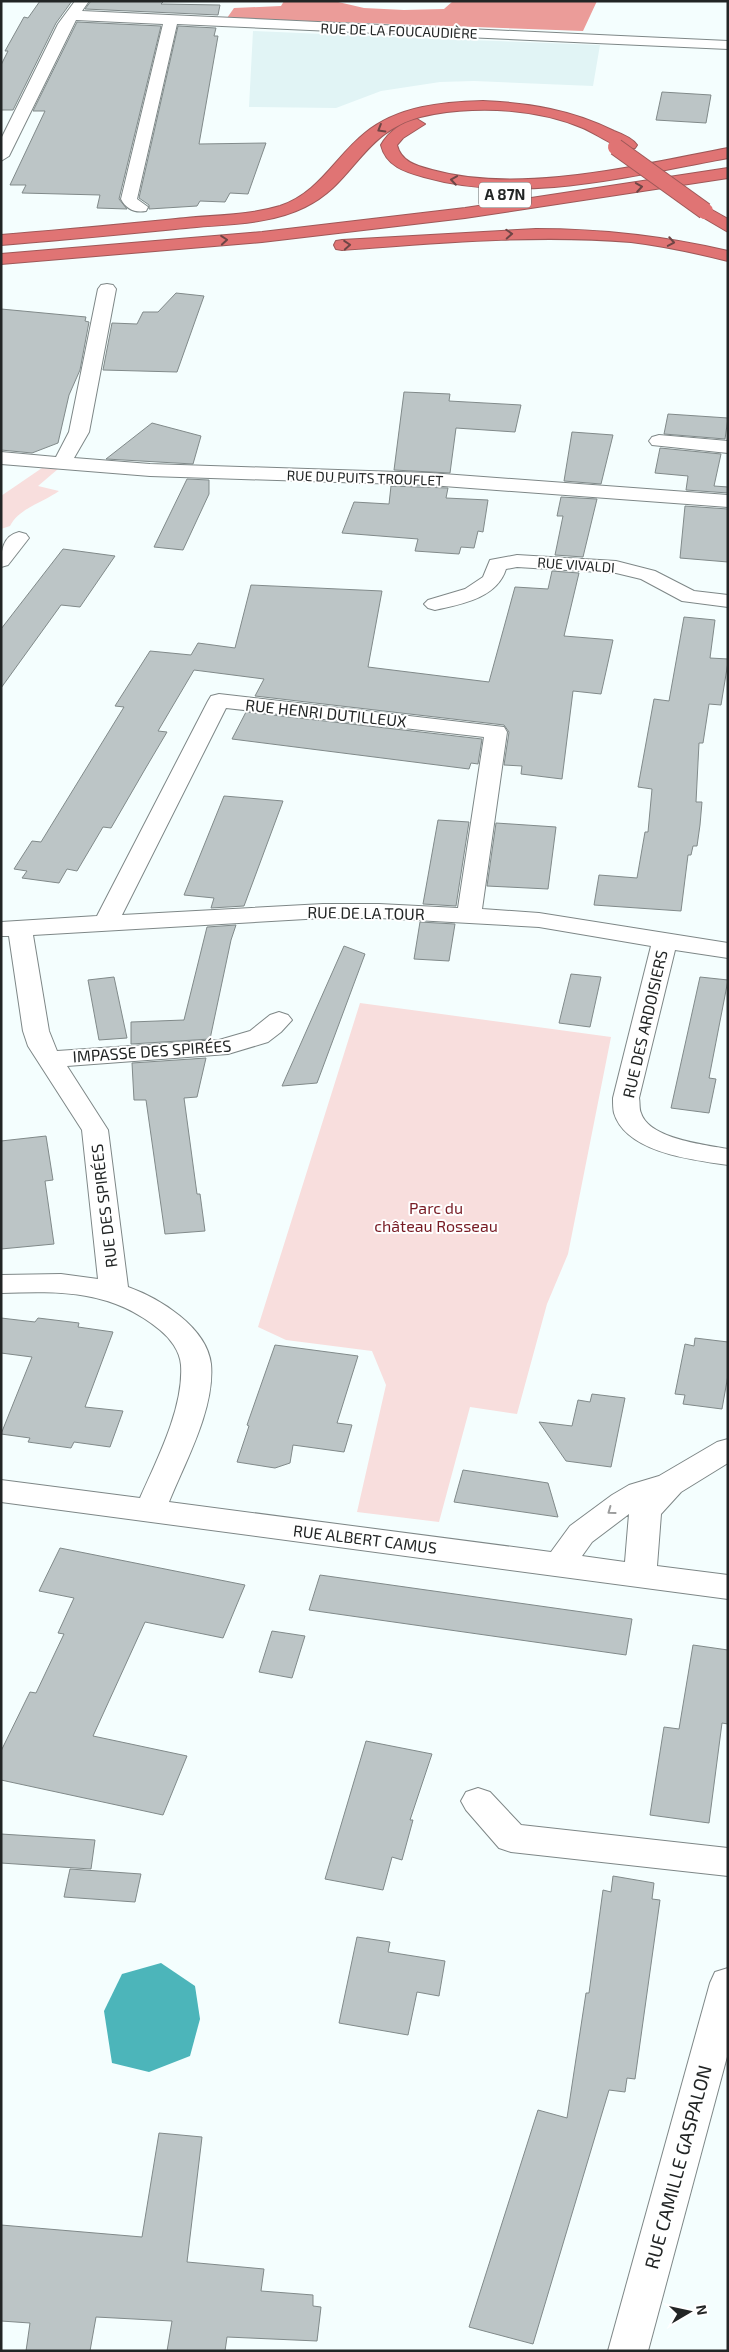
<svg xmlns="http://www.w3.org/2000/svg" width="729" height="2352" font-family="'Exo 2',sans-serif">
  <rect width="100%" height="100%" fill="#f4fefe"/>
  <polygon fill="#e1f4f5" points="253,31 394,37 600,45 593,86 474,81 440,82 381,91 336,108 249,107"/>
  <g fill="#f8dedd">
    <path d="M42,468l16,1 -20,17 21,5c-15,11 -40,17 -49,35l-9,3v-33z"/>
    <polygon points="360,1003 611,1037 568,1254 547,1304 517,1414 470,1407 439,1522 357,1512 386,1385 372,1351 286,1340 258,1327"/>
  </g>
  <polygon fill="#eb9c99" points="284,1 334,1 364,8 404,10 444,9 453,1 597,1 583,31 227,18 234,8 281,6"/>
  <polygon fill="#4cb5ba" points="161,1963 195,1986 200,2019 190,2056 149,2072 112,2063 104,2011 122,1974"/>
  <g fill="#bcc5c6" stroke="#818a8a">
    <polygon points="40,1 72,1 56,23 13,110 1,110 1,65 8,51 5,51 24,17 28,18"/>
    <polygon points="91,1 164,1 161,4 220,5 218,15 85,9"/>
    <polygon points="77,22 161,26 119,199 127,209 97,208 100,195 22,193 26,185 10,185 45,111 33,111"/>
    <polygon points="178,26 216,28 214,36 218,36 199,144 266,143 248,194 230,193 225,202 200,201 197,206 149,209 149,205 139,198"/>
    <polygon points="662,92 711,95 706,123 656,120"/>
    <polygon points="176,293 204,296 177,372 103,370 112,323 137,324 143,312 158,312"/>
    <polygon points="1,309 86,317 85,321 89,322 80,370 69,395 58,443 32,453 1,450"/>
    <polygon points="404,392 450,394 449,401 521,405 515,432 456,428 450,473 394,470"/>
    <polygon points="668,414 728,418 725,439 664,434"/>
    <polygon points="152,423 201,436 193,464 106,459"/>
    <polygon points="572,432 613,435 601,484 564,481"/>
    <polygon points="660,448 721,454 714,486 728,487 728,493 686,490 688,476 655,473"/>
    <polygon points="187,479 209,480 209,494 183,550 154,547"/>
    <polygon points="391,486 448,488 446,498 488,500 483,532 478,531 474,548 461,547 459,554 415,551 418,539 342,533 354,502 389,504"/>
    <polygon points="561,497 597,499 583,557 555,555 563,516 557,516"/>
    <polygon points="685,506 728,509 728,562 680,558"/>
    <polygon points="63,549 115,556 80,607 61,605 1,688 1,629"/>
    <polygon points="552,571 579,573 564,636 613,640 601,694 573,691 562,779 521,774 522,766 504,765 509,732 504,725 255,696 264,679 194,670 158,731 167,732 144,771 111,828 103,827 77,871 67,869 59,883 22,878 27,871 14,869 32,841 41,842 124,707 115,706 150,651 191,655 198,643 235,648 251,585 382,591 368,667 489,682 515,587 548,589"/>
    <polygon points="684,617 715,620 710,658 728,659 728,662 721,705 709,704 703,743 699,743 696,802 702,802 700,825 697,846 693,846 691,855 688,855 681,911 594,905 599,875 637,878 645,832 648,832 652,789 638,787 654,699 669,701"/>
    <polygon points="246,712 482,739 478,764 471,763 469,769 232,739"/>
    <polygon points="224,796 283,801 244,906 211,908 214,898 184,895"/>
    <polygon points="438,820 469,822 456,906 423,904"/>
    <polygon points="496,823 556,827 548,889 487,886"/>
    <polygon points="420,922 455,924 449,961 414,959"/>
    <polygon points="236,925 231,940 210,1039 131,1044 131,1022 184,1020 207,927"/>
    <polygon points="344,946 365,954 317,1083 282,1086"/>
    <polygon points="571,974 601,977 590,1027 559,1023"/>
    <polygon points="114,977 127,1038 99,1040 88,980"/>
    <polygon points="700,977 728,980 709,1078 716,1079 709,1113 671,1108"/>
    <polygon points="206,1058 197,1097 184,1098 197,1194 200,1194 205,1231 165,1234 146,1100 134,1100 132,1063"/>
    <polygon points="46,1136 53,1180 45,1181 54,1244 1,1249 1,1141"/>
    <polygon points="1,1318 35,1322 38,1318 79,1323 78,1327 113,1332 85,1407 123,1411 110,1447 74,1442 71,1448 28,1442 30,1438 1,1434 32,1357 1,1353"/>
    <polygon points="695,1338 728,1342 728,1375 722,1409 683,1404 685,1395 675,1394 685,1344 694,1346"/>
    <polygon points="275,1345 358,1356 337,1423 352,1425 344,1452 293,1445 290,1463 275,1468 237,1462 249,1426 247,1425"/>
    <polygon points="592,1394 625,1398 611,1467 566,1461 539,1422 572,1426 578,1400 590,1402"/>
    <polygon points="463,1470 548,1483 558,1517 454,1502"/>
    <polygon points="60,1548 245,1585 223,1638 145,1622 93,1736 187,1756 163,1815 1,1780 1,1751 30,1692 36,1693 64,1634 58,1633 74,1598 39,1591"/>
    <polygon points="320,1575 632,1619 626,1655 309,1610"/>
    <polygon points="272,1631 305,1636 292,1678 259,1672"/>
    <polygon points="693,1645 728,1650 728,1724 722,1723 709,1823 650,1815 664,1727 679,1729"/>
    <polygon points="366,1741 432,1754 410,1820 413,1820 402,1860 392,1857 383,1890 325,1879"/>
    <polygon points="1,1834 95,1840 91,1869 1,1863"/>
    <polygon points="70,1869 141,1874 135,1902 64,1897"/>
    <polygon points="613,1876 654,1883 652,1899 660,1900 635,2079 627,2078 625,2092 609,2090 533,2344 469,2327 538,2110 567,2118 586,1993 589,1993 603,1890 611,1892"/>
    <polygon points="357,1937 390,1942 388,1952 445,1961 439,1996 417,1992 408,2035 339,2023"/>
    <polygon points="159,2133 202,2137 187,2262 264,2269 261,2291 313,2295 313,2306 321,2307 317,2341 227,2337 225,2351 167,2351 172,2321 96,2317 90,2351 26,2351 30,2323 1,2321 1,2225 142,2237"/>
  </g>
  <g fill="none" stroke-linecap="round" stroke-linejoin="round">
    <g stroke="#7e8787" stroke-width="2">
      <g id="minor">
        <path d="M75,1h14l-7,10 646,30v8l-551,-25 -40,175 11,8 -2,4c-11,2 -20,-2 -25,-12l42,-175 -87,-4 -67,136 -8,5v-22l57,-115z"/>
        <polygon points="107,284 113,285 116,289 89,432 74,458 150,464 430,473 728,495 728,507 430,485 150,476 1,464 1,452 56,457 69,432 98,289 101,285"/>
        <polygon points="659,435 728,441 728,453 652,445 649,441 652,437"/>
        <path d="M19,532l7,2 3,4 -21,27 -7,2c0,-15 1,-31 18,-35z"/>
        <path d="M517,555l99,6 39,10 39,20 34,4v12l-46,-6 -41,-22 -25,-6 -99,-6 -11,2c-9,29 -44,35 -71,41l-7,-2 -4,-4 4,-4 37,-11 18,-12 7,-17z"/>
        <path d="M219,694l285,33 3,5 -25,177 57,4 189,30v15l-53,-8 -36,148c1,5 0,11 2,15 8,26 65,32 87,36v16c-34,-5 -102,-12 -114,-52 -1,-4 -1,-10 -1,-15l38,-152 -112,-19 -160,-9h-56l-290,17 16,96 8,20 162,-11 31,-9 20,-16 9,-3 9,3 4,5 -11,12 -13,10 -40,12 -161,12 41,64 20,157c31,11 79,40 83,77 4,45 -26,98 -42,138l382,50 19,-26 42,-31 17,-10 30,-9 58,-34 11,-3v24l-47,29 -20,22 -4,52 71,9v24l-727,-97v-22l139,18c17,-38 44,-91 41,-133 -1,-14 -11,-27 -21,-35 -48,-40 -99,-39 -159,-37v-18l60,-1 37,5 -16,-149 -54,-84 -5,-15 -14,-95h-8v-14l96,-6 111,-215 3,-5zM226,708l258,29 -26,171 -79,-4h-56l-201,11zM629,1514l-4,48 -43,-6 10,-14z"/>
        <polygon points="478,1788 490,1792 521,1825 728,1848 728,1876 511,1852 499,1848 466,1810 461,1801 466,1792"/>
        <polygon points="728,1968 728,2053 648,2351 608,2351 710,1983 715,1972"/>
      </g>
    </g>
    <g stroke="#9e5858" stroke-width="2">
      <g id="highway">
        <path d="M483,101c46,2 90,9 131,30 8,3 18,7 23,14l-2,3c-16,4 -37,-14 -52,-20 -46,-19 -100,-22 -149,-14 -73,12 -76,68 -129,93 -36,18 -80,17 -119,21 -62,6 -123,12 -185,17v-10c62,-5 123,-11 185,-17 31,-3 64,-3 94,-12 39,-13 55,-49 85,-73 33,-27 78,-31 118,-32z"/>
        <path d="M417,119l8,5 -22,14 -6,7c4,17 20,21 35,25 89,25 206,-5 296,-22v10c-98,18 -206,47 -304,19 -19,-5 -38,-11 -43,-32 8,-14 20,-22 36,-26z"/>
        <polygon points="728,168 728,178 465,218 262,242 1,264 1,254 262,232 465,208"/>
        <polygon points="705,206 728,219 728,232 699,215 697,211 699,207"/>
        <path d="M536,229c66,0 128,7 192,22v10c-32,-8 -64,-15 -97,-19 -97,-8 -193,1 -289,8l-6,-1 -2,-4 2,-4 6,-1z"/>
      </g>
    </g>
    <use href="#minor" fill="#fff" fill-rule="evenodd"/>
    <use href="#highway" fill="#e07474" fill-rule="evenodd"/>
    <g stroke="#9e5858" stroke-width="18" stroke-linecap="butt">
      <polyline id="highway-bridge" points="616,147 705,211"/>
    </g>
    <use href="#highway-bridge" stroke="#e07474" stroke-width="16"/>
  </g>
  <defs><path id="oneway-chevron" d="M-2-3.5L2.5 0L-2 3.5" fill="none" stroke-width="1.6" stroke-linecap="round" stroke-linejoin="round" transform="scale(1.25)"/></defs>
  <g stroke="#6e4545">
    <use href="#oneway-chevron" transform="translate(381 129) rotate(149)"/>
    <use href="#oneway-chevron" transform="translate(454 180) rotate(-171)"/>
    <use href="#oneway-chevron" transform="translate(639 187) rotate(-9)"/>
    <use href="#oneway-chevron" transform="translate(509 234) rotate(-3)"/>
    <use href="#oneway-chevron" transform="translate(224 240) rotate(-5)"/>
    <use href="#oneway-chevron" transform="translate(671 242) rotate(10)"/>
    <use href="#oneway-chevron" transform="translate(347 245) rotate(-4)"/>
  </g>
  <use stroke="#9c9d9d" href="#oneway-chevron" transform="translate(611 1511) rotate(144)"/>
  <g text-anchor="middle" stroke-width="4" stroke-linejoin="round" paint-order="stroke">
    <g font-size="14" fill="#222525" stroke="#fff">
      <text transform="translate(399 31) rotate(2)" y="5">RUE DE LA FOUCAUDIÈRE</text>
      <text transform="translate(365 478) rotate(2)" y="5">RUE DU PUITS TROUFLET</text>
      <text transform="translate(576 565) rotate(4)" y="5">RUE VIVALDI</text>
    </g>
    <rect fill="#fff" stroke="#646666" stroke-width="1" x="479" y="182.5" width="52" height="25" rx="4"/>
    <g font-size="15" font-weight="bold" fill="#222525">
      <text x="505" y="200">A 87N</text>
    </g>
    <g font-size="16" fill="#222525" stroke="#fff">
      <text transform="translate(326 713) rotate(6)" y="6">RUE HENRI DUTILLEUX</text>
      <text transform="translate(366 913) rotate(1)" y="6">RUE DE LA TOUR</text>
      <text transform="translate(645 1024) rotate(-77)" y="6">RUE DES ARDOISIERS</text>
      <text transform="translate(152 1051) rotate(-4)" y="6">IMPASSE DES SPIRÉES</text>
      <text transform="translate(104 1206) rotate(-97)" y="6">RUE DES SPIRÉES</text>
      <text transform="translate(365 1539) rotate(7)" y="6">RUE ALBERT CAMUS</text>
    </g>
    <g font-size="16" fill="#771a23" stroke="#fff">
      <text x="436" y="1214">Parc du<tspan x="436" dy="18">château Rosseau</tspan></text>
    </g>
    <g font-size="19" fill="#222525" stroke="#fff">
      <text transform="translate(678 2167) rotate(-75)" y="7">RUE CAMILLE GASPALON</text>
    </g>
  </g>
  <rect width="729" height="2352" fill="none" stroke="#222525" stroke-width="5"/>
  <g transform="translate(689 2312) rotate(81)" stroke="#ffffff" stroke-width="4" paint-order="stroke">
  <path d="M0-4L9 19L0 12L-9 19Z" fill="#222525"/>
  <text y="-8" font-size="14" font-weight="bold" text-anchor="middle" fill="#222525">N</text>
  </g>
</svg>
